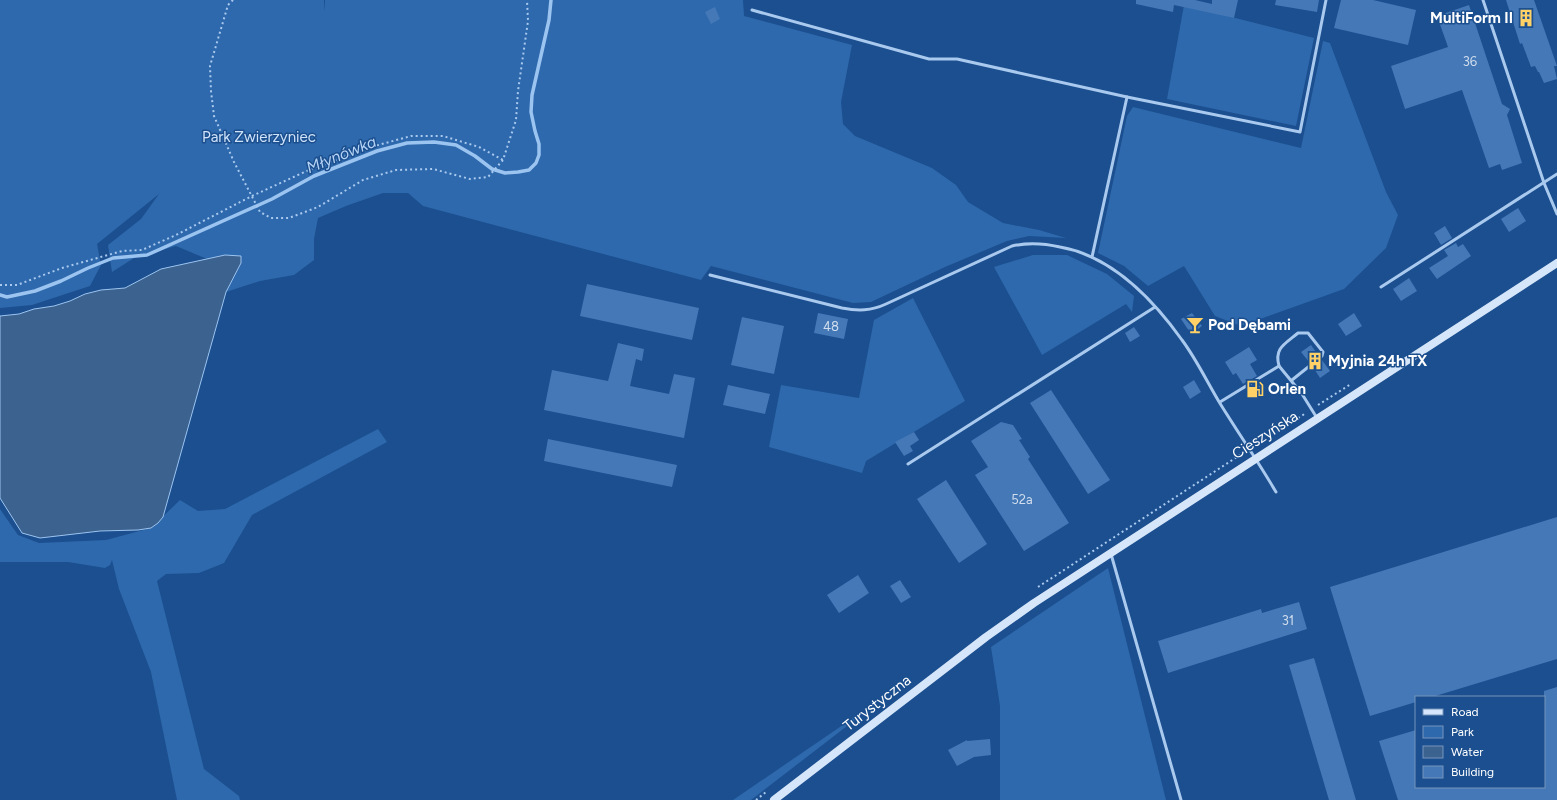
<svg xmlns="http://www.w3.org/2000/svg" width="1557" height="800" font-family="Figtree,sans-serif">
  <rect width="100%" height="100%" fill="#1b4f8f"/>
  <g fill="#2e69ad">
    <polygon points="0,0 324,0 324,12 325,0 743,0 744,16 852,45 841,102 843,124 855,136 932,168 956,185 968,202 1003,223 1039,230 1066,238 1029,236 1007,241 945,267 871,302 853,303 711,266 701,280 438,210 423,206 408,193 383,193 346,206 318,218 314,239 314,260 294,275 260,281 226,292 241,263 225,255 207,259 176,246 134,258 112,272 108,245 141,219 159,194 97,244 101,265 90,286 32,305 0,308"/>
    <polygon points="1184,5 1314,38 1296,126 1167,99"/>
    <polygon points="1323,41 1330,43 1386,192 1398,215 1386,248 1344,289 1241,326 1215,316 1184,266 1148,286 1124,266 1098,253 1127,116 1133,107 1301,148"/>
    <polygon points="1033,255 1067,255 1107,274 1134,296 1132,312 1126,304 1042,355 994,267"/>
    <polygon points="913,298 965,401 866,461 862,473 769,447 781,385 859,398 874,320"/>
    <polygon points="378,429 387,442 252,515 224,563 199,573 166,574 157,581 204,769 239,796 240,800 177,800 151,672 119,589 112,560 110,565 105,568 68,562 0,562 0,509 18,535 39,543 106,540 151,528 180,500 198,511 225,509"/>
    <polygon points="1108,568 1166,800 1000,800 1000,706 991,647"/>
    <polygon points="864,713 751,800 733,800 856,716"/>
  </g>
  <polygon fill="#3c6290" stroke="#9cc4f0" points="225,255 241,256 241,263 226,292 163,517 158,523 151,528 138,530 100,531 40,538 22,533 0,498 0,316 19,314 34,309 54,306 70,301 85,294 101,290 125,288 161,269"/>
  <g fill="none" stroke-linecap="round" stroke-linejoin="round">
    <polyline stroke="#9cc4f0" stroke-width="3.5" points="0,295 7,297 35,291 61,281 88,268 113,258 147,255 272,199 314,176 377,151 407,143 434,142 456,145 475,156 492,169 505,173 518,172 529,170 536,163 539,155 539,144 535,131 531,112 532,95 549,20 551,0"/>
  </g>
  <g fill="#4478b7">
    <polygon points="1136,0 1195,0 1212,4 1212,0 1238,0 1234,18 1174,5 1173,12 1136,4"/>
    <polygon points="1276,0 1319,0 1317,12 1275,5"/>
    <polygon points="1341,0 1373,0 1416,10 1408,45 1334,28"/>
    <polygon points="1506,0 1534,0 1557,66 1554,66 1557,79 1544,83 1539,72 1538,72 1535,66 1531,67 1522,43 1520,44"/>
    <polygon points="1469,5 1502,104 1510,109 1507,115 1522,163 1502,170 1500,164 1489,168 1462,90 1405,109 1391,66 1448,47 1437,16"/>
    <polygon points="715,7 720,19 711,24 705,12"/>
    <polygon points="1518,208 1526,221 1509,232 1501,219"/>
    <polygon points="1445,226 1452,238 1441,245 1434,233"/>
    <polygon points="1456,243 1458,247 1463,244 1471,256 1437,279 1429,268 1448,256 1444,250"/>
    <polygon points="1409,278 1417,291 1401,301 1393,289"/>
    <polygon points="587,284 699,308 692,340 580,316"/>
    <polygon points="818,313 848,319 844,339 814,333"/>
    <polygon points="1192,313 1202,326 1191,334 1181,319"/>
    <polygon points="1354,313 1362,326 1346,336 1338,324"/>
    <polygon points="742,317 784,326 774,374 731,365"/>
    <polygon points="1134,327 1140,336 1130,342 1125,333"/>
    <polygon points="618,343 644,349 642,361 636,359 630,386 669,394 674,374 695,378 684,438 544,410 552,370 608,381"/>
    <polygon points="1311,345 1318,355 1309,362 1301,352"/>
    <polygon points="1249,347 1257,360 1250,364 1257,376 1243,384 1236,373 1233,375 1225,362"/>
    <polygon points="1322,360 1330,371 1320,378 1313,367"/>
    <polygon points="1194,380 1201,392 1190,399 1183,387"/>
    <polygon points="1260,381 1265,387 1250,397 1246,390"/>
    <polygon points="728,385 770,394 765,414 723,405"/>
    <polygon points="1051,390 1110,480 1088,494 1030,403"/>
    <polygon points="1001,422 1013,425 1022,439 1019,440 1030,457 1028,459 1069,523 1024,551 975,475 988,467 971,441"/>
    <polygon points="914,432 919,440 910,446 913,451 904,456 895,442"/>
    <polygon points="548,439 677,465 672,487 544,461"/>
    <polygon points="946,480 987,544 959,563 917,499"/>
    <polygon points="1557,517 1557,659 1432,697 1416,697 1416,702 1370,716 1330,587"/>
    <polygon points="858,575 869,593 839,613 827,595"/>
    <polygon points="900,580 911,597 901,603 890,586"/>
    <polygon points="1299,602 1307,629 1168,673 1158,641 1261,609 1262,613"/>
    <polygon points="1314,658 1356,800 1329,800 1289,665"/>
    <polygon points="1557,687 1557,800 1398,800 1379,741 1416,730 1416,787 1544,787 1544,691"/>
    <polygon points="990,739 991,755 974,757 957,766 948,750 967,740 967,741"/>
  </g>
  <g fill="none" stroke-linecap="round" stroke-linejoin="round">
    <g stroke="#a9c9ee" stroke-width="2" stroke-dasharray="2 3" stroke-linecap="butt">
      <polyline points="233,0 228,5 210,66 211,91 214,116 234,162 260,212 271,218 289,218 318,207 363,180 396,170 433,169 470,179 488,177 503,160 516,120 518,91 528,21 527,0"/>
      <polyline points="0,285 17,285 62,268 122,251 142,250 176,235 252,196 311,169 371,147 411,136 443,136 479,147 503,160"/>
      <polyline points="1318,405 1351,384"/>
      <polyline points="1256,445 1306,413"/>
      <polyline points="1038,587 1243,453"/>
      <polyline points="756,800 766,792"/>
    </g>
    <g stroke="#a9c9ee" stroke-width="3">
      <polyline points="1483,0 1544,183 1557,214"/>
      <polyline points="752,10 929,59 957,59 1127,97 1300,132 1326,0"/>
      <polyline points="1092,257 1127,97"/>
      <path d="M710,275l132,33c16,3 29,3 44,-4l126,-58c17,-4 31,-3 48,1 52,9 92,51 122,93 15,20 26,44 39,65 18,29 38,58 55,87"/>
      <polyline points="1381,287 1557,174"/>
      <path d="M1279,366c-5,-18 6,-22 19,-33h10l15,19 -1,4 -30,24"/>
      <polyline points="1220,402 1279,366 1302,394 1317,418"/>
      <polyline points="908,464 1155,307"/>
      <polyline points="1111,554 1181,800"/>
    </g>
    <polyline stroke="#d6e6fa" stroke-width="8" points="774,800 986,637 1034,603 1557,263"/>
  </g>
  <defs>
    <g id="building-bare" transform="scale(1.38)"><path d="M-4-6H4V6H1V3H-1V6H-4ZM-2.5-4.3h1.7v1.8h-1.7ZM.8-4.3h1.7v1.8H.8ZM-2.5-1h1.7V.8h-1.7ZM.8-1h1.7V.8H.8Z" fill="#ffd166" stroke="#1b4f8f" stroke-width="2.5" paint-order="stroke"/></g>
    <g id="bar-bare" transform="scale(1.38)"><path d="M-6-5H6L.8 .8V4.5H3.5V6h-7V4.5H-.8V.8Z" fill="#ffd166" stroke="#1b4f8f" stroke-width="2.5" paint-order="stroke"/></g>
    <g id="fuel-bare" transform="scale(1.38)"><path d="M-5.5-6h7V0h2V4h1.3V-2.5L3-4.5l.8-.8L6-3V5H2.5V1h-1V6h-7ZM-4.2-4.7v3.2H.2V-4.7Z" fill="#ffd166" stroke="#1b4f8f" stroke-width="2.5" paint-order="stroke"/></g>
  </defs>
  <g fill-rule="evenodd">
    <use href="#building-bare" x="1526" y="18"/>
    <use href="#bar-bare" x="1195" y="325"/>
    <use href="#building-bare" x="1315" y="361"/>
    <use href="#fuel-bare" x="1255" y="389"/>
  </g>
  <g text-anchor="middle" stroke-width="3" stroke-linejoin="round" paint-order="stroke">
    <g font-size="13" fill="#d0dded">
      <text x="1470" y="66">36</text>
      <text x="831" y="331">48</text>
      <text x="1022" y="504">52a</text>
      <text x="1288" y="625">31</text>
    </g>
    <g font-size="15" font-weight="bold" fill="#fff" stroke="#1b4f8f" text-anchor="start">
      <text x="1513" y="23" text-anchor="end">MultiForm II</text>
      <text x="1208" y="330">Pod Dębami</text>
      <text x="1328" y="366">Myjnia 24h TX</text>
      <text x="1268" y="394">Orlen</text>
    </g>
    <g font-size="15" fill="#cfe3fa" stroke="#1b4f8f">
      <text x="259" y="142">Park Zwierzyniec</text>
    </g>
    <g font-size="15" fill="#fff" stroke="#1b4f8f">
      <text transform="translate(1265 435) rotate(-33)" y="5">Cieszyńska</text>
      <text transform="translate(877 703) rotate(-38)" y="5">Turystyczna</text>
    </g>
    <g font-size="16" font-style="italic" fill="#b5d3f5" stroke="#1b4f8f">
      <text transform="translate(341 154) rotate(-22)" y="6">Młynówka</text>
    </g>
  </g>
  <rect x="1415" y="696" width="130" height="92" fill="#1b4f8f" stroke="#7695bc"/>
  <rect x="1423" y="709" width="20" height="6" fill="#d6e6fa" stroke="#7695bc"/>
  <text x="1451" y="716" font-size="12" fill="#ffffff">Road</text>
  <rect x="1423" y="726" width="20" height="12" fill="#2e69ad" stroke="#7695bc"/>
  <text x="1451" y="736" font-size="12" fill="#ffffff">Park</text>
  <rect x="1423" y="746" width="20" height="12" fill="#3c6290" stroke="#7695bc"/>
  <text x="1451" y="756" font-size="12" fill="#ffffff">Water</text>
  <rect x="1423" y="766" width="20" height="12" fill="#4478b7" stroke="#7695bc"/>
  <text x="1451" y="776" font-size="12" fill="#ffffff">Building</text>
</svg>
